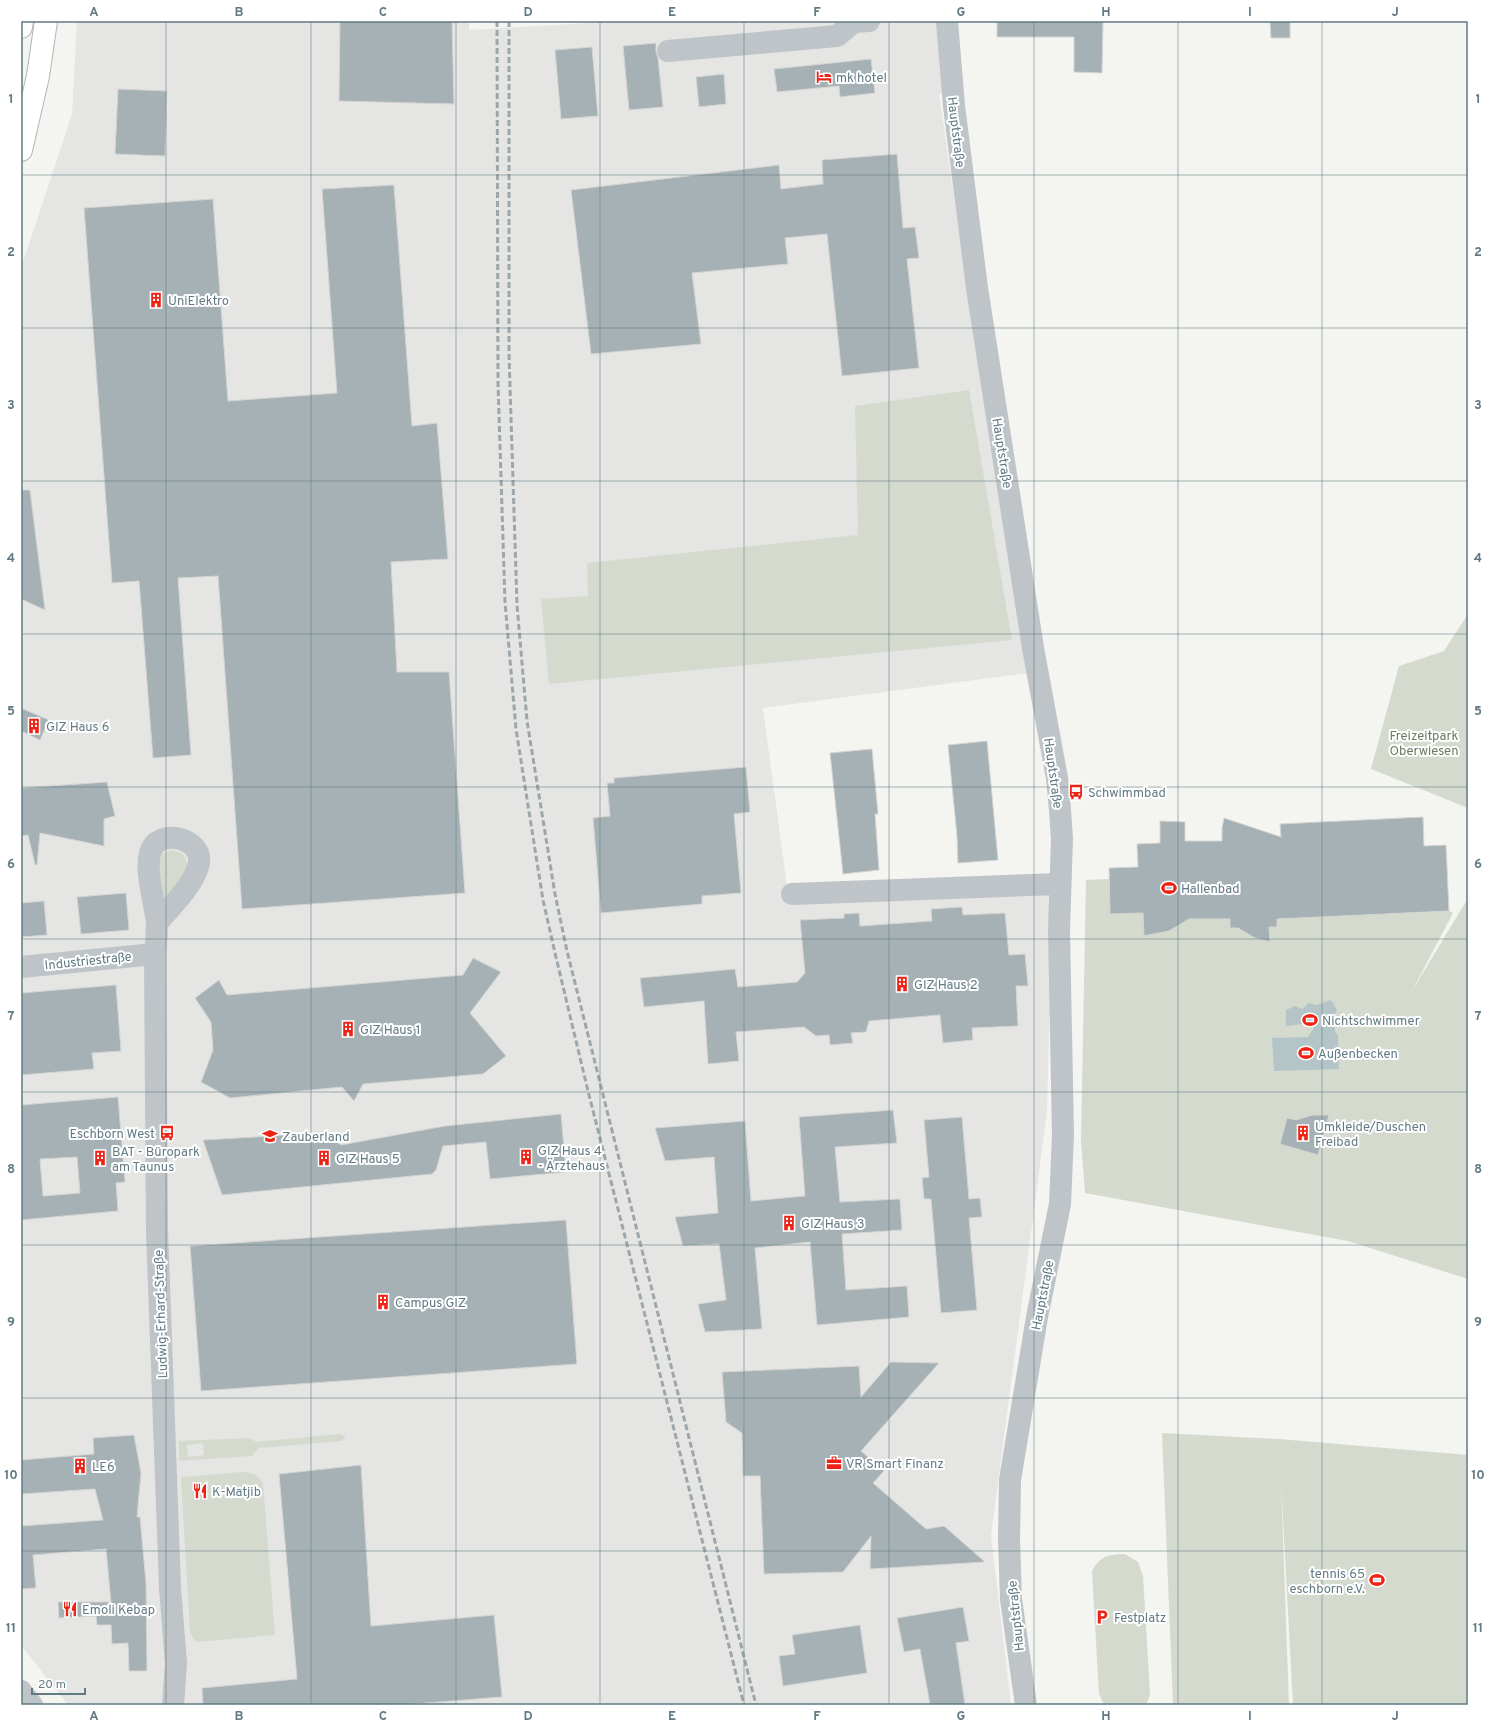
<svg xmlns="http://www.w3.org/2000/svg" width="1489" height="1726" font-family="Overpass,sans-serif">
  <rect width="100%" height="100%" fill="#f4f4f0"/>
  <polygon fill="#e5e5e3" points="77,21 469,21 469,30 624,21 945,21 949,95 939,94 978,363 1028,673 763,708 787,887 1053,875 1047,1112 991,1535 1011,1705 68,1705 21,1645 21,268 72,114"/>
  <g fill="#d5dacf" fill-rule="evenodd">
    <polygon points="969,390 1012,640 549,684 541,599 588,596 587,563 858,535 855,406"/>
    <polygon points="1468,614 1468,808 1371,769 1399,666 1444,651"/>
    <polygon points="172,850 183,854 188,865 187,871 164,905 158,860 161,854"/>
    <polygon points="1109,879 1110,914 1143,913 1145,936 1169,931 1189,919 1230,919 1230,928 1240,928 1255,938 1270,940 1269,927 1277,926 1276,894 1296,918 1449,911 1453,913 1412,991 1468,898 1468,1279 1348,1241 1085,1193 1081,1140 1086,880"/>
    <polygon points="1162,1433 1279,1439 1468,1455 1468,1705 1293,1705 1281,1481 1289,1705 1173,1705"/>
    <path d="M340,1434l6,3 -4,4 -84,7 -6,8 -73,5v-20l71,-3 6,4zM203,1443l1,12 -16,2 -1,-12z"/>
    <path d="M241,1472c10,0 17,2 22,12l12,151 -79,7 -6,-9 -9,-156z"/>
    <path d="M1125,1554l13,8 5,14 7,119 -4,10h-42l-5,-11 -7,-123c9,-16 16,-16 33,-17z"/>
  </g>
  <polygon fill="#b4c5c7" points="1331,1000 1337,1010 1333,1017 1335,1031 1338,1036 1339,1069 1274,1071 1272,1038 1308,1037 1314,1028 1310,1023 1286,1026 1286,1010 1295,1006 1303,1009 1308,1003 1317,1005"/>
  <g fill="#a5b1b4" stroke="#d5d5d3" fill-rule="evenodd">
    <polygon points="340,21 452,21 454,104 339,101"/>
    <polygon points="997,21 1103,21 1102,73 1074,72 1074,37 997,37"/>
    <polygon points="1270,21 1290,21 1290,38 1271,38"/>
    <polygon points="656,43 656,52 658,58 663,107 629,110 623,46"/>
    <polygon points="592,47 598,116 561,119 555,50"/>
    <polygon points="871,59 875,93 840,97 839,86 777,92 774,69"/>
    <polygon points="724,74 726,104 699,107 696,77"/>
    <polygon points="118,89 167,91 165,156 115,154"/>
    <polygon points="897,154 903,228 915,227 919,258 907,259 919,368 842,376 827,234 785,238 788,264 692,273 701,344 591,354 571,190 779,165 781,189 823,184 822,160"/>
    <polygon points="394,185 412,426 437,423 448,559 391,562 397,672 449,672 465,893 242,909 218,576 178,578 191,755 153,758 139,581 112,583 84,208 213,199 228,401 337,393 322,189"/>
    <polygon points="21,490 30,490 45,610 21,599"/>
    <polygon points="21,708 49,720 40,740 21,731"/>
    <polygon points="987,741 998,860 958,863 957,836 948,745"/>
    <polygon points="872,749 878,814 875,814 879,870 843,874 830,753"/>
    <polygon points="746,767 750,812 734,814 741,893 702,896 702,904 601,913 593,818 610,816 607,783 614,783 614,778"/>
    <polygon points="107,782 115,816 104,819 104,846 40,833 37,865 35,865 28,835 21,836 21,788"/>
    <polygon points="1423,817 1424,846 1446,845 1449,911 1277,919 1277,927 1269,927 1270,942 1255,938 1238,928 1230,928 1230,919 1189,919 1169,931 1144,936 1143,913 1110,914 1109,868 1138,867 1137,844 1160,843 1160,821 1185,822 1185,841 1222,841 1222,828 1224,818 1281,837 1280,824"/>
    <polygon points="126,893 129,930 81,934 77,897"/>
    <polygon points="44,901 47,935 21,937 21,903"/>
    <polygon points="962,907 963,915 1005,913 1009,955 1025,954 1028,986 1016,986 1018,1026 972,1028 973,1040 943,1043 940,1015 869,1021 866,1032 851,1033 853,1043 830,1045 829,1035 816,1036 804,1027 736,1032 739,1061 708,1064 704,1001 644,1007 640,978 735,969 738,987 797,982 805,973 800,920 844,918 844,914 859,913 860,926 932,921 931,909"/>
    <polygon points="473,958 501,972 470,1013 506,1056 483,1074 363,1084 354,1101 342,1087 230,1098 201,1082 213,1050 211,1022 195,998 219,980 227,995 463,975"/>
    <polygon points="116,985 121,1051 92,1053 94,1069 21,1075 21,993"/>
    <path d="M118,1097l7,85 -9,1 2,28 -97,9v-115zM77,1157l3,36 -37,3 -3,-37z"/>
    <polygon points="893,1110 897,1143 835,1147 840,1202 900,1199 902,1230 842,1234 846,1290 907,1286 909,1317 817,1325 810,1242 755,1248 762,1329 705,1332 698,1304 726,1300 719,1244 683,1246 675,1217 718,1213 714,1157 665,1161 655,1128 745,1121 751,1201 805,1196 799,1117"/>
    <polygon points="561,1114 566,1172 490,1179 486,1142 443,1146 436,1170 432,1174 222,1195 203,1140 324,1133 341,1145 445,1126"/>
    <polygon points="1312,1115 1329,1115 1318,1155 1280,1144 1287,1118 1296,1120"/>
    <polygon points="962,1117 969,1199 980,1198 982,1217 969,1218 977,1310 941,1313 931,1199 924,1199 922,1178 929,1177 924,1120"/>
    <polygon points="566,1220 577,1364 201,1391 190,1246"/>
    <polygon points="891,1362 939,1363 861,1451 884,1471 873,1483 926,1529 944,1526 985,1562 870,1569 871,1536 843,1572 764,1574 760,1476 743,1476 742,1433 726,1422 722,1372 859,1366 861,1397"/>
    <polygon points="134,1435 141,1473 137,1517 140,1517 146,1583 147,1671 129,1671 128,1643 112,1644 111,1625 97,1625 96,1616 59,1618 58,1602 111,1602 106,1549 33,1555 36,1588 21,1589 21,1526 103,1520 95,1489 21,1494 21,1460 94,1454 93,1438"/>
    <polygon points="361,1465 371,1626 494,1615 502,1697 401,1705 203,1705 202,1688 297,1679 279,1474"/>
    <polygon points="963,1607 969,1641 956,1643 965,1705 930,1705 920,1649 904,1652 897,1618"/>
    <polygon points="860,1625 867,1673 783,1686 779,1656 795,1654 792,1635"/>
  </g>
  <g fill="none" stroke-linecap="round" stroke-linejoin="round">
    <g stroke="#b1b7b9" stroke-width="24">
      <g id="highway">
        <polyline points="21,27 22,21"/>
        <polyline points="21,150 38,76 46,21"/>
      </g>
    </g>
    <g stroke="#bec4c7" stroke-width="22">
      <polyline points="947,21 954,106 977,288 1033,648 1057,778 1060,810 1062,839 1059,930 1063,1135 1060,1204 1037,1317 1010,1480 1009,1540 1011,1599 1026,1705"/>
      <polyline points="668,51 837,36 854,22 869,21"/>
      <polyline points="792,894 1059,884"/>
      <path d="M157,923c13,-15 38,-39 42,-60 4,-26 -43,-36 -49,-10 -5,20 5,50 7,70 0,10 -1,21 -2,31l2,276 13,358 6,75 -3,42"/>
      <polyline points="21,967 155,954"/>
      <polyline points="21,1691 32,1705"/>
    </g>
    <use href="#highway" stroke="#fff" stroke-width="22"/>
    <g stroke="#9da7ab" stroke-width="3" stroke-dasharray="6 3" stroke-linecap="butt">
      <polyline points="497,21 498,383 505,602 516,729 543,900 555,953 588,1091 744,1705"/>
      <polyline points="509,21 509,355 517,605 527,721 555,894 567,951 756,1705"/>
    </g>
  </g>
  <path fill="none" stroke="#617a83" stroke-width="1" stroke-opacity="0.55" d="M166,21v1684M311,21v1684M456,21v1684M600,21v1684M744,21v1684M889,21v1684M1034,21v1684M1178,21v1684M1322,21v1684M21,175h1447M21,328h1447M21,481h1447M21,634h1447M21,787h1447M21,939h1447M21,1092h1447M21,1245h1447M21,1398h1447M21,1551h1447"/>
  <defs>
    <g id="hotel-bare" transform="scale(1.2)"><path d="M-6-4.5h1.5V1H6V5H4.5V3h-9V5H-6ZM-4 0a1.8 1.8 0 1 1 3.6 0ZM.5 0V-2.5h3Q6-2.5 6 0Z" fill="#ee2316" stroke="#fff" stroke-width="2.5" paint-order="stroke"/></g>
    <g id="building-bare" transform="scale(1.2)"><path d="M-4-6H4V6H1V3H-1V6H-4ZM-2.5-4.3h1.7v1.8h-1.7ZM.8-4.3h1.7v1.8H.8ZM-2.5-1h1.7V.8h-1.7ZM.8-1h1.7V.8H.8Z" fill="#ee2316" stroke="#fff" stroke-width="2.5" paint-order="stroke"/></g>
    <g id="bus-bare" transform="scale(1.2)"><path d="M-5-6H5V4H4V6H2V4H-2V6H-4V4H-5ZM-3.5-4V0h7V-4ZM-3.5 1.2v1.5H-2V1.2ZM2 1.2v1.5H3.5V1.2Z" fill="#ee2316" stroke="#fff" stroke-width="2.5" paint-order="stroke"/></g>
    <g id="stadium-bare" transform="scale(1.2)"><path d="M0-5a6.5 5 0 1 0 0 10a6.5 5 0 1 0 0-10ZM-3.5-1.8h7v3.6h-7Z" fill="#ee2316" stroke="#fff" stroke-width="2.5" paint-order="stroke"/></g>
    <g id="school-bare" transform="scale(1.2)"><path d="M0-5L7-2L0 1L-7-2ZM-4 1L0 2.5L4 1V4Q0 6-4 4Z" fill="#ee2316" stroke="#fff" stroke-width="2.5" paint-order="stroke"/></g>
    <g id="office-bare" transform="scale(1.2)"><path d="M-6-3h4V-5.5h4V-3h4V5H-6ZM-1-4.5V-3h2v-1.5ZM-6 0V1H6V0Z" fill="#ee2316" stroke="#fff" stroke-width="2.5" paint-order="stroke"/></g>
    <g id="restaurant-bare" transform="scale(1.2)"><path d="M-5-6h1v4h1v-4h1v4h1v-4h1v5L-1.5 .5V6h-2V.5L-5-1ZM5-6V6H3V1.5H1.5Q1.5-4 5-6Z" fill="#ee2316" stroke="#fff" stroke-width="2.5" paint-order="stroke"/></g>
    <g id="parking-bare" transform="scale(1.2)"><path d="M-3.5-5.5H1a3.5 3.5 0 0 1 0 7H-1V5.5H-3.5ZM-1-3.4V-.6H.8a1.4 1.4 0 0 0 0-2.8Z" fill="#ee2316" stroke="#fff" stroke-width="2.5" paint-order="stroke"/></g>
  </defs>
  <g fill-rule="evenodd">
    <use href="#hotel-bare" x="824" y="77"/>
    <use href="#building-bare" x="156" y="300"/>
    <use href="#building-bare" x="34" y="726"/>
    <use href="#bus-bare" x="1076" y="792"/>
    <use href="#stadium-bare" x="1169" y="888"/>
    <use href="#building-bare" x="902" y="984"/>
    <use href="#stadium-bare" x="1310" y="1020"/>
    <use href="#building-bare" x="348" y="1029"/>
    <use href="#stadium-bare" x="1306" y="1053"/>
    <use href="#bus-bare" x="167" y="1133"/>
    <use href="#building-bare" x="1303" y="1133"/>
    <use href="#school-bare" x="270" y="1136"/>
    <use href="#building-bare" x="526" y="1157"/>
    <use href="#building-bare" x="100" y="1158"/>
    <use href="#building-bare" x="324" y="1158"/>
    <use href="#building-bare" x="789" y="1223"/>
    <use href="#building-bare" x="383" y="1302"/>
    <use href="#office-bare" x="834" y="1463"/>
    <use href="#building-bare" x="80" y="1466"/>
    <use href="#restaurant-bare" x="200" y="1491"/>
    <use href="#stadium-bare" x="1377" y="1580"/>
    <use href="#restaurant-bare" x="70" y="1609"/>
    <use href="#parking-bare" x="1102" y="1617"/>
  </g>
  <g text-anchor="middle" stroke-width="4" stroke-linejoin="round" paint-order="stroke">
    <g font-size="13" fill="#617a83" stroke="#fff" text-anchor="start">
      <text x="836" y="82">mk hotel</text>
      <text x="168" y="305">UniElektro</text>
      <text x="46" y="731">GIZ Haus 6</text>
      <text x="1088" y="797">Schwimmbad</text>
      <text x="1181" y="893">Hallenbad</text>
      <text x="914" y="989">GIZ Haus 2</text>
      <text x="1322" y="1025">Nichtschwimmer</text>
      <text x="360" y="1034">GIZ Haus 1</text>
      <text x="1318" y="1058">Außenbecken</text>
      <text x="1315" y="1131">Umkleide/Duschen<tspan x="1315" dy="15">Freibad</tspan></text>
      <text x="155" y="1138" text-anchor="end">Eschborn West</text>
      <text x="282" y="1141">Zauberland</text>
      <text x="538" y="1155">GIZ Haus 4<tspan x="538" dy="15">- Ärztehaus</tspan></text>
      <text x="112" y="1156">BAT - Büropark<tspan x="112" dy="15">am Taunus</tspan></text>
      <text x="336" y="1163">GIZ Haus 5</text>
      <text x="801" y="1228">GIZ Haus 3</text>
      <text x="395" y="1307">Campus GIZ</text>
      <text x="846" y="1468">VR Smart Finanz</text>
      <text x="92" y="1471">LE6</text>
      <text x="212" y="1496">K-Matjib</text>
      <text x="1365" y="1578" text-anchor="end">tennis 65<tspan x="1365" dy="15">eschborn e.V.</tspan></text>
      <text x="82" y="1614">Emoli Kebap</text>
      <text x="1114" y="1622">Festplatz</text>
    </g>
    <g font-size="13" fill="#617a83" stroke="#fff">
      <text transform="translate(957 132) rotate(83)" y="5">Hauptstraße</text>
      <text transform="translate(1003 453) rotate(81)" y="5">Hauptstraße</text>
      <text transform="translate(1054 773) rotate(82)" y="5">Hauptstraße</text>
      <text transform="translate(88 960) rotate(-6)" y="5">Industriestraße</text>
      <text transform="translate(1042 1295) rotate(-79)" y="5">Hauptstraße</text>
      <text transform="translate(160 1314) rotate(-92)" y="5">Ludwig-Erhard-Straße</text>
      <text transform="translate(1015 1616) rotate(-96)" y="5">Hauptstraße</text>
    </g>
    <g font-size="13" fill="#6a7a60" stroke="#fff">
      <text x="1424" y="740">Freizeitpark<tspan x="1424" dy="15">Oberwiesen</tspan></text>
    </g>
  </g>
  <rect width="1489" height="1726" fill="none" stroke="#ffffff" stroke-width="44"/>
  <path d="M32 1688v6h53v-6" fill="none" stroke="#617a83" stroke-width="2"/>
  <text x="38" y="1688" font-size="12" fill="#617a83" stroke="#ffffff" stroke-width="3" paint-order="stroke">20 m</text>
  <rect x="22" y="22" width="1445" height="1682" fill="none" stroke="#617a83" stroke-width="1.5"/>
  <g font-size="13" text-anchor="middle" font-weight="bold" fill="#617a83">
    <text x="94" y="16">A</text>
    <text x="239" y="16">B</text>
    <text x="383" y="16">C</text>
    <text x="528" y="16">D</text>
    <text x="672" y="16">E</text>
    <text x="817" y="16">F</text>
    <text x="961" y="16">G</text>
    <text x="1106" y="16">H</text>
    <text x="1250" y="16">I</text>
    <text x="1395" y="16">J</text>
    <text x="11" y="103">1</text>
    <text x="1478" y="103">1</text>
    <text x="11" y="256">2</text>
    <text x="1478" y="256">2</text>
    <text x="11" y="409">3</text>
    <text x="1478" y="409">3</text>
    <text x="11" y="562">4</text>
    <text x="1478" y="562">4</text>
    <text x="11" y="715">5</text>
    <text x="1478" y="715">5</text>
    <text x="11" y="868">6</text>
    <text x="1478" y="868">6</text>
    <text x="11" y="1020">7</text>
    <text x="1478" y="1020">7</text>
    <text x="11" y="1173">8</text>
    <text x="1478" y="1173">8</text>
    <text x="11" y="1326">9</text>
    <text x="1478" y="1326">9</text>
    <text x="11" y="1479">10</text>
    <text x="1478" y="1479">10</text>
    <text x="11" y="1632">11</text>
    <text x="1478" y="1632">11</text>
    <text x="94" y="1720">A</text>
    <text x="239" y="1720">B</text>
    <text x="383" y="1720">C</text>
    <text x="528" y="1720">D</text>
    <text x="672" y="1720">E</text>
    <text x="817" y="1720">F</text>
    <text x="961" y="1720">G</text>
    <text x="1106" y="1720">H</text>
    <text x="1250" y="1720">I</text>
    <text x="1395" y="1720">J</text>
  </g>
</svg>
